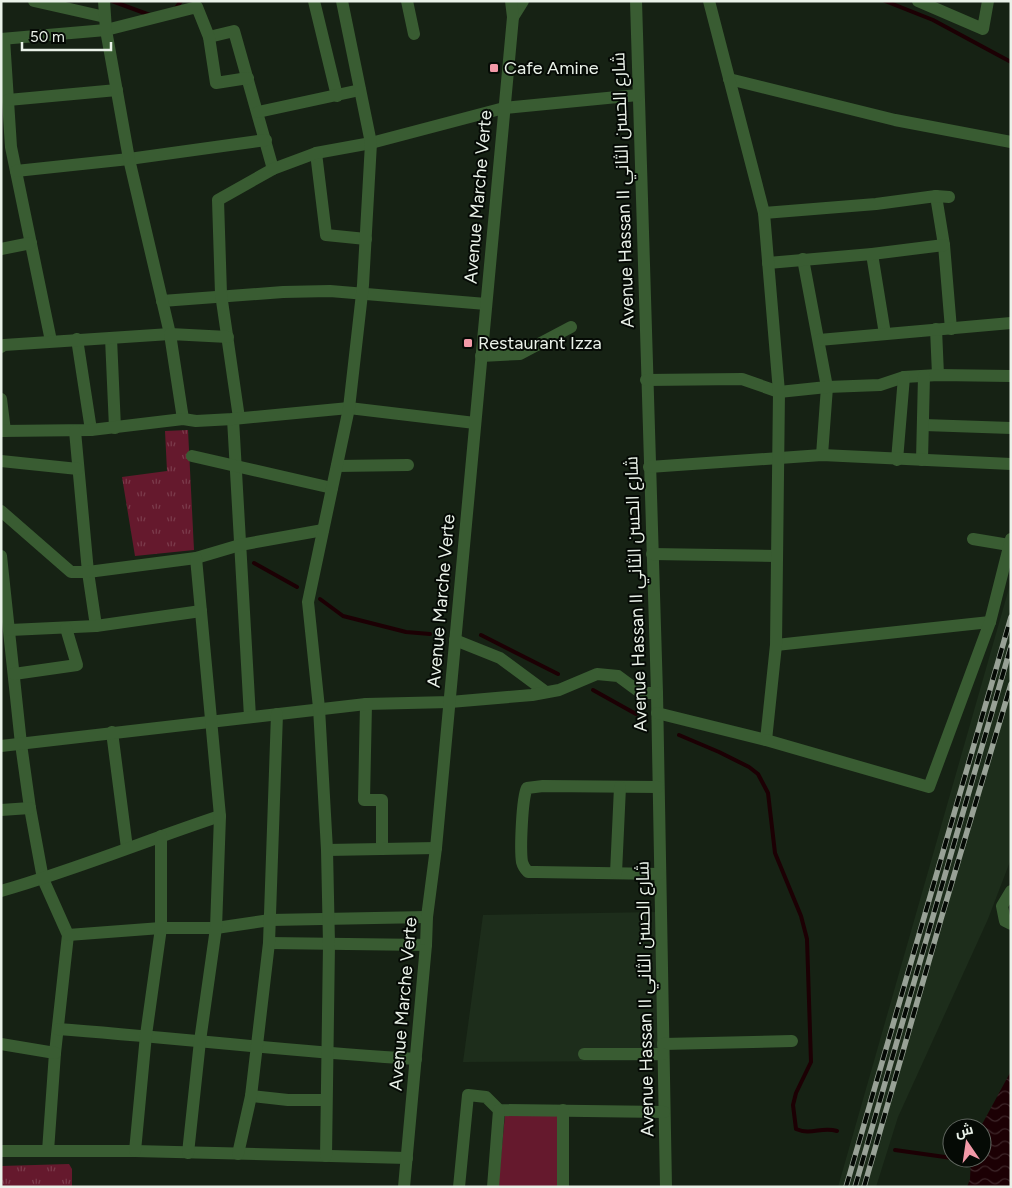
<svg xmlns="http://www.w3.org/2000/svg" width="1012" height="1188" font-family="Figtree,Cairo,sans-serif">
  <defs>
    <pattern id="grass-tufts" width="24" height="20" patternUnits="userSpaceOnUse" patternTransform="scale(1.25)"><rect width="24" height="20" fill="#65192d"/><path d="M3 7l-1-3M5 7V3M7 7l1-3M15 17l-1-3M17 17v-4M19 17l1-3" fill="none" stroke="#7b3b4b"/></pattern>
    <pattern id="water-waves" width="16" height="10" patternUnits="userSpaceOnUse" patternTransform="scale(1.25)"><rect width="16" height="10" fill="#1c0004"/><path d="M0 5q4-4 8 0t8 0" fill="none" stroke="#3d2629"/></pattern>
  </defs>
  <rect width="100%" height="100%" fill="#162214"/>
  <g fill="#1d2d1b">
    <polygon points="1011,581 1011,859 988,919 898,1117 876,1187 838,1187"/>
    <polygon points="656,912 658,1061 463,1062 483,915"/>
  </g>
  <g fill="url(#grass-tufts)">
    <polygon points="188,430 194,550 135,556 122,477 167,471 165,431"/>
    <polygon points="69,1164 72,1169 72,1187 1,1187 1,1166"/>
  </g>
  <polygon fill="#65192d" points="505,1115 559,1116 558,1186 498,1187"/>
  <polygon fill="url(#water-waves)" points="1011,1071 1011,1187 967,1187 970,1179 971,1158 982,1158 982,1128 980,1128"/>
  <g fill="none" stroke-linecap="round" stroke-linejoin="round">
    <g stroke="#1c0004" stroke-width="4">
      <polyline points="112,1 150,15"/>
      <polyline points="885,1 933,20 1011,62"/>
      <polyline points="176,8 181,1"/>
      <polyline points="254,563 297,587"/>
      <polyline points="320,599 343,616 406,632 430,634"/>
      <polyline points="481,635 558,674"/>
      <polyline points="593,690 636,714"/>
      <path d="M679,735l40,17 30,15 9,7 10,19 7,60 26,63 6,23 4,123 -15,31 -3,12 3,24c16,7 25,-3 41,2"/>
      <polyline points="895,1150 952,1158"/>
      <polyline points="953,1158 971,1161"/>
    </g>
    <g stroke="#395c32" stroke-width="12">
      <polyline points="34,1 105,17"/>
      <polyline points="314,1 337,96"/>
      <polyline points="407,1 414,34"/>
      <polyline points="636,1 657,693 666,1187"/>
      <polyline points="918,1 983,29 988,1"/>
      <polyline points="513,17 523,1"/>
      <polyline points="209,37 234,31 273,169"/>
      <polyline points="1,39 106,30 197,7 209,37 216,83 248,78"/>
      <polyline points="4,39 11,147 51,341"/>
      <polyline points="729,79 895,120 1011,142"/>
      <polyline points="8,100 117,90"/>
      <polyline points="258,112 360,90"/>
      <polyline points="316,153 326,235 366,239"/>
      <polyline points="16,171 129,159 266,140"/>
      <polyline points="936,196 944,245 951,329"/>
      <polyline points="764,213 876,204 936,196 949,197"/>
      <polyline points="1,249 31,243"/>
      <polyline points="872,254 885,334"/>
      <polyline points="803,259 827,387 822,455"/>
      <polyline points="768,263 872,254 944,245"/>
      <polyline points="162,301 283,292 330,291 486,304"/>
      <polyline points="936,329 938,375"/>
      <polyline points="111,338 115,428"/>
      <polyline points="77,339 91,430"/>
      <polyline points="819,340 1011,323"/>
      <polyline points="1,347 4,345 170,334 129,159 106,30 104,1"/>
      <polyline points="481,356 520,354 571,327"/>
      <polyline points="646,380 742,379 779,392 827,387 880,385 904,377 938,375 1011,376"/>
      <polyline points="1,399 5,431"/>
      <polyline points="239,418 221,294 218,200 273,169 316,153 371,143 504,108 638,95"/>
      <polyline points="183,419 170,334 228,337"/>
      <polyline points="233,419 250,717"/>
      <polyline points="924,425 1011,428"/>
      <polyline points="1,431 91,430 183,419 196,421 233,419 349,408 475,423"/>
      <polyline points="75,431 88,572 96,626"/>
      <polyline points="192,456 332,488"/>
      <polyline points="897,460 904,377"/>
      <polyline points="922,460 924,376"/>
      <polyline points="1,461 78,469"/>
      <polyline points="337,466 408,465"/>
      <polyline points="649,467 822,455 1011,464"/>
      <polyline points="1,511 71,572 88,572 196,558 240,545 323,530"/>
      <polyline points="973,539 1009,545"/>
      <polyline points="652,554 777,556"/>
      <polyline points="1,556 21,744 30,808 43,879 68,935 55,1053 48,1151"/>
      <polyline points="10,630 96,626 201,611"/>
      <polyline points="455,640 500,658 546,692"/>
      <polyline points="776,645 990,622"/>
      <polyline points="14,674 77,665 66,628"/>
      <polyline points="366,704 364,800 382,800 382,849"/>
      <polyline points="657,713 766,740 776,645 779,392 764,213 709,1"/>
      <polyline points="112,732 127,848"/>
      <polyline points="766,740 929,787 990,622 1011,539"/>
      <polyline points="1,746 366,704 450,702 532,695 559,690 597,674 618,676 641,693 657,693"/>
      <path d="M658,787l-115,-1 -16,2c-5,10 -7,61 -5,74 1,4 3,7 6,10h8l124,2"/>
      <polyline points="1,810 30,808"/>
      <polyline points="327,850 436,848"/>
      <polyline points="616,873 620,787"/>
      <path d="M1,891c74,-21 146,-51 219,-75"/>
      <polyline points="1011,891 1002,906 1005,921 1011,924"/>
      <polyline points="68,935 161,928 216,928 270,920 427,917"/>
      <polyline points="269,943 426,945"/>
      <path d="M58,1029c120,9 238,23 358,30"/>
      <polyline points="1,1044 55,1053"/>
      <polyline points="663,1044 792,1041"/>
      <polyline points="584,1054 663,1054"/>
      <polyline points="251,1096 288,1100 326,1100"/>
      <polyline points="1,1151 135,1151 407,1158"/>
      <polyline points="135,1151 146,1035 161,928 161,836"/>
      <polyline points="188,1153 200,1041 216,928 220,816 196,558"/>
      <polyline points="238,1154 251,1096 269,943 277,714"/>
      <polyline points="326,1156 329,944 327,850 319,708 308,602 349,408 363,285 371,143 342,1"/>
      <polyline points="404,1187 426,945 427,917 436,848 513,17 511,1"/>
      <polyline points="459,1187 468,1095 486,1097 499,1110 664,1112"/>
      <polyline points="493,1187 499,1110"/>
      <polyline points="563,1187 563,1110"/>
    </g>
    <g stroke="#98a196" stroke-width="5.5">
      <g id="rail">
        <polyline points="846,1187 1011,617"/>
        <polyline points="855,1187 1011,646"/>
        <polyline points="864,1187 941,919 1011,684"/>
      </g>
    </g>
    <use href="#rail" stroke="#050a05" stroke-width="4" stroke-dasharray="11" stroke-linecap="butt"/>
  </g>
  <g fill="#f39aa8" stroke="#050a05" stroke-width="2">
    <rect x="489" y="63" width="10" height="10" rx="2.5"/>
    <rect x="463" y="338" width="10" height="10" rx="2.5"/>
  </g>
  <g text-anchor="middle" stroke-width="4" stroke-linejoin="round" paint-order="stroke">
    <g font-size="18" fill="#eaf2e9" stroke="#050a05" text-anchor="start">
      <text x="504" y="74">Cafe Amine</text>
      <text x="478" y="349">Restaurant Izza</text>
    </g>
    <g font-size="18" fill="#eaf2e9" stroke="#050a05">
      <text transform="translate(623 190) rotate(-92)" y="6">Avenue Hassan II شارع الحسن الثاني</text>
      <text transform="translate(478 197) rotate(-85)" y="6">Avenue Marche Verte</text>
      <text transform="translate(636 594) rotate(-92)" y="6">Avenue Hassan II شارع الحسن الثاني</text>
      <text transform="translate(441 601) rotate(-85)" y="6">Avenue Marche Verte</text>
      <text transform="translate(645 999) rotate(-91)" y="6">Avenue Hassan II شارع الحسن الثاني</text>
      <text transform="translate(403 1004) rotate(-85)" y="6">Avenue Marche Verte</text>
    </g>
  </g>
  <rect width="1012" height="1188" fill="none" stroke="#eaf2e9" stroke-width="5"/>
  <g transform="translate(967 1143) rotate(347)"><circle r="24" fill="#050a05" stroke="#616760"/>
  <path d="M0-4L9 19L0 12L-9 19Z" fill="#f39aa8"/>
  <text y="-8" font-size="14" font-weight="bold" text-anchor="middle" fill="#eaf2e9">ش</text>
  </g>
  <path d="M22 42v8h89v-8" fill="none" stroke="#eaf2e9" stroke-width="2.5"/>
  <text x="30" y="42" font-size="15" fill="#eaf2e9" stroke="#050a05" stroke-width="4" paint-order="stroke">50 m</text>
</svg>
